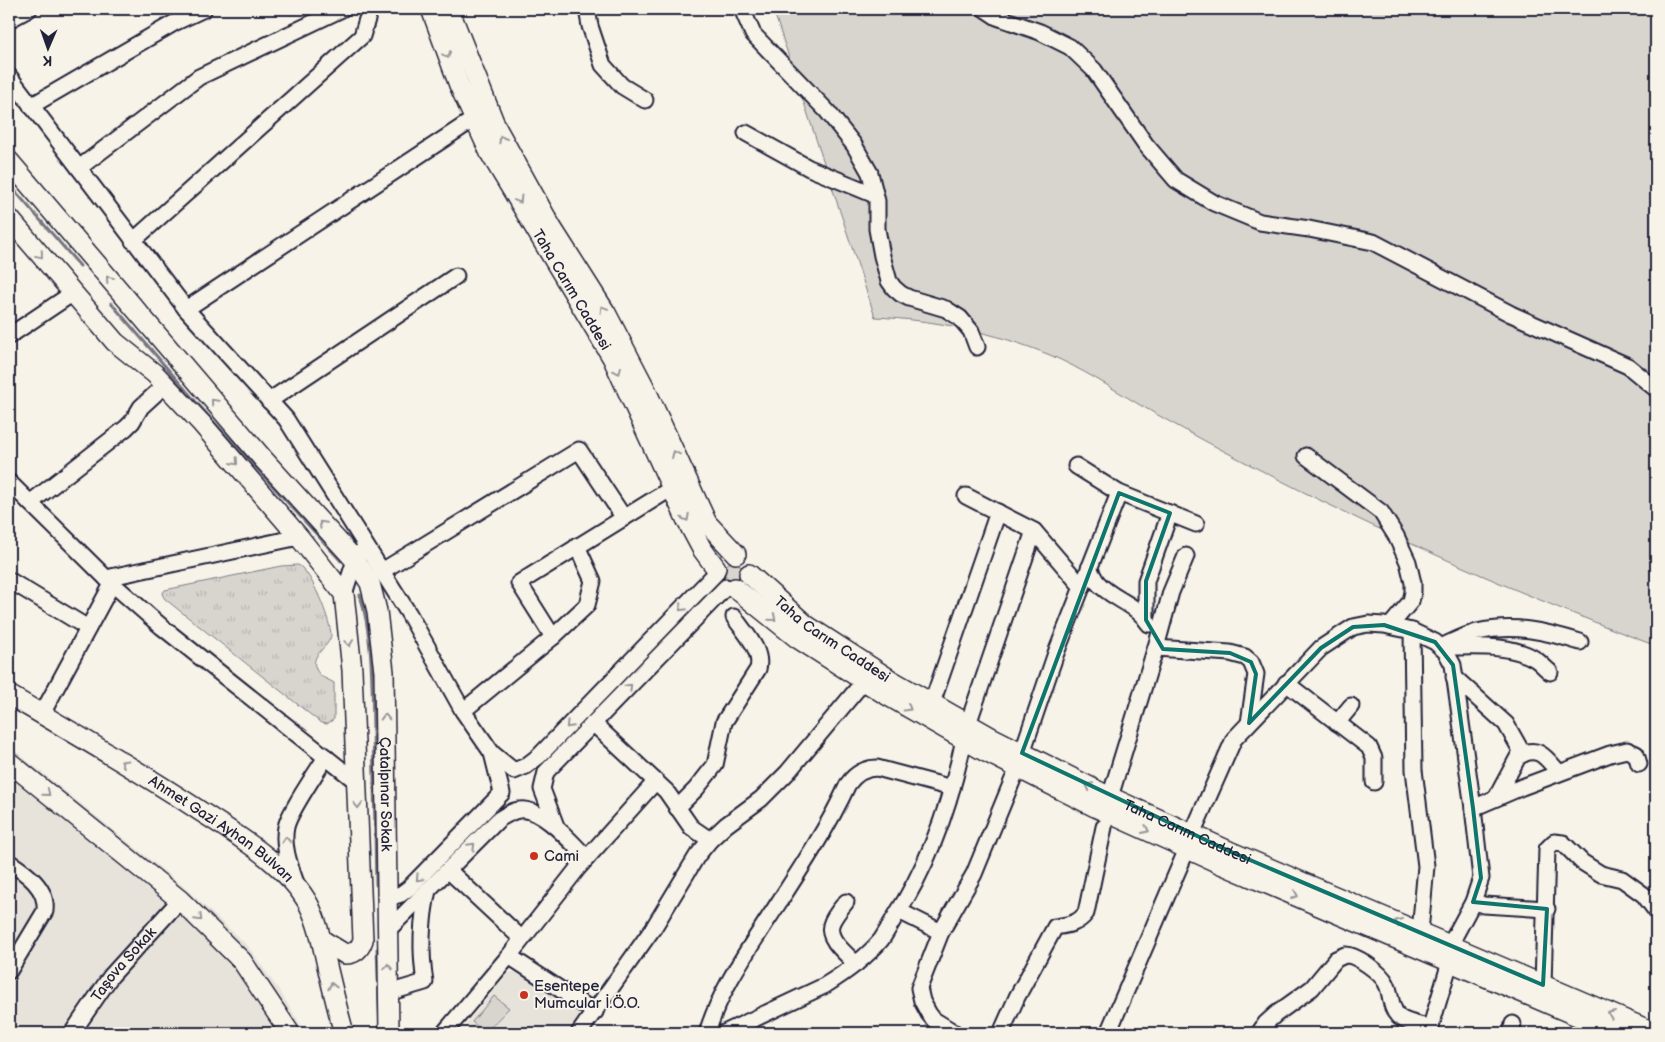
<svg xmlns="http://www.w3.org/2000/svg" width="1665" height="1042" font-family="'Balsamiq Sans',sans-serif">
  <defs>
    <pattern id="park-tufts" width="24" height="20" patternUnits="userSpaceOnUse" patternTransform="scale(1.25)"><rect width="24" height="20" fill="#d8d5cf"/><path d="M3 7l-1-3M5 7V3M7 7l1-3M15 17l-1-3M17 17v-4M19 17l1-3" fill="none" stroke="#b9b7b3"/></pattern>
  </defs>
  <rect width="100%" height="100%" fill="#f7f3e8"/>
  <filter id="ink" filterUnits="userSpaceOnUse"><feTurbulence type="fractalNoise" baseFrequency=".02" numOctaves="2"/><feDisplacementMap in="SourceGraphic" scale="10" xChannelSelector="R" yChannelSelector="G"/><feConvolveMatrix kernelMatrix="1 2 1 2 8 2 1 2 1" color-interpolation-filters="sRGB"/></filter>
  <g filter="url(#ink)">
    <g fill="#e7e3db">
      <polygon points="9,746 183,886 248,946 281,993 306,1033 9,1033"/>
      <polygon points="509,972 527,972 587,1018 574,1033 479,1033 466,1024"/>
    </g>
    <g fill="#d8d5cf" stroke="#7d7c85">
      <path d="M773,9h883v637c-132,-50 -262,-107 -388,-172 -43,-22 -86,-45 -128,-69 -30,-18 -58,-36 -90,-50 -56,-23 -114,-35 -175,-38z"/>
      <circle cx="733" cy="571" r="9"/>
      <polygon points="494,996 509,1008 485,1033 472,1022"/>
    </g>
    <path fill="url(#park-tufts)" stroke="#7d7c85" d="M298,565c13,5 32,55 33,69 0,15 -28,21 -11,41 4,4 10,5 14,8v36l-7,5 -6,-1 -5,-4 -151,-120 -3,-5 3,-4 116,-24z"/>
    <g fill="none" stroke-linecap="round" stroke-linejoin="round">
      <g stroke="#76747f" stroke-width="3">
        <polyline points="9,184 80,266"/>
        <polyline points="111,303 196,402 341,561"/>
        <path d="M360,595c13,42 12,89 13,133 1,52 2,104 3,157"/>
        <polyline points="377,949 380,1033"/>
      </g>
      <g stroke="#22223b" stroke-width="19">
        <g id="minor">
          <polyline points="587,9 590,26 603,65 622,86 645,100"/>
          <polyline points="742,9 753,34 827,111 854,145 870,173 877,201 877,229 882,256 889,281 894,288 901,294 909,298 946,309 960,318 971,331 977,347"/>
          <polyline points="985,9 997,17 1040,32 1070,47 1094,70 1146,145 1176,180 1214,203 1260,222 1309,229 1373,242 1511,314 1628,366 1656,389"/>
          <polyline points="9,20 29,9"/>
          <polyline points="9,76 186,309 286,419 409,614 463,711 492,753 514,771 526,766 539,756 716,573"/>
          <polyline points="31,106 174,23 204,9"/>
          <polyline points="746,133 809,168 875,195"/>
          <polyline points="79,168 199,77 342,9"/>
          <polyline points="133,241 362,36 370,9"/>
          <polyline points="186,309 474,119"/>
          <polyline points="9,336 73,293"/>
          <polyline points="269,401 456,276"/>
          <polyline points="1306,456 1381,512 1396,536 1408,562 1413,583 1413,592 1411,601 1390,626"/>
          <polyline points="1076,466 1119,493 1196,524"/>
          <polyline points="9,482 106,578 299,537"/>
          <polyline points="966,496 1034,531 1082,587"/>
          <polyline points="30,503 126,428 132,422 141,407 165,385"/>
          <path d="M1089,568c3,5 5,10 8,14 14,17 39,21 52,42"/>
          <polyline points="382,571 579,450 624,518"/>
          <polyline points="106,578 162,627 357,782"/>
          <polyline points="9,580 88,628"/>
          <polyline points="344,594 355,560 359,553"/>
          <polyline points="1146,620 1146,581 1170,513"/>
          <polyline points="1412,631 1414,770 1426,866 1420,932"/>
          <polyline points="553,637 587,605 593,581 577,546"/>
          <path d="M1441,647c11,-5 24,-12 36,-15 37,-8 68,-1 103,10"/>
          <path d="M1448,647c28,0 63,-3 87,12 5,3 10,9 15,13"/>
          <polyline points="1156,648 1230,653 1245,657 1251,662 1256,674 1249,723"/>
          <polyline points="1454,677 1506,724 1523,754"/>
          <polyline points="1286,683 1369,747 1374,758 1374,782"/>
          <polyline points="932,703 998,512"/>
          <polyline points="463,711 553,637 519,583 672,488"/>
          <polyline points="42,714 112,584"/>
          <polyline points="593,723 666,791 691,827 710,840"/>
          <polyline points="1337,723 1351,706"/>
          <polyline points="968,724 1034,531"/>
          <polyline points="1022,753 1056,653 1119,493"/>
          <polyline points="1110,797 1158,640 1171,592 1186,556"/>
          <path d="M1496,798l22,-41c20,-14 29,2 41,16"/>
          <path d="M677,808l19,-19 19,-24 9,-43 34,-53c5,-19 -14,-37 -24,-52"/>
          <polyline points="1473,808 1522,787 1610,754 1627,750 1636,754 1639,764"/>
          <polyline points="556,826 542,789 546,772 726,587"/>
          <polyline points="1192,834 1234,739 1321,648 1353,627 1368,624 1384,625 1412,631 1435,642 1446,652 1453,665 1473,808 1481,878 1473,902 1450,945"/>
          <path d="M9,862c17,11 39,26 36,49l-36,60"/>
          <polyline points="448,870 522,939"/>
          <path d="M296,883c-6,-17 -14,-37 -10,-56 3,-15 30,-54 40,-70"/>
          <polyline points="388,898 401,894 409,888 502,793 492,753"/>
          <path d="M846,902c-5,6 -13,15 -15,23 -4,15 16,29 25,39"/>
          <polyline points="1473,902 1484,905 1547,909"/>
          <polyline points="899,911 941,932 919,988 922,1001 929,1014 934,1020 955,1033"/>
          <path d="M388,930l110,-110c6,-4 13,-9 21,-10 22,-4 54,34 68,48"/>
          <polyline points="941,932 974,874 1013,779"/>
          <polyline points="509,956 595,1012"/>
          <polyline points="1543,985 1547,849 1554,842 1563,843 1582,862 1601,874 1622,879 1644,895 1656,911"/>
          <path d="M388,993l37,-11c-5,-31 -4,-61 3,-92"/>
          <path id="s1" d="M72,1033l39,-57 69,-76"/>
          <polyline points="444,1033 509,956 578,868 656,781"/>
          <polyline points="579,1033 654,927 697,856 710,840 726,825 761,799 787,773 864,681"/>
          <path d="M707,1033c13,-42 37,-77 61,-114 28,-43 59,-89 80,-135 8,-11 17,-16 29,-16l75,20"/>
          <path d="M724,1033l100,-47c21,-13 41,-27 57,-46 5,-7 9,-15 14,-23 35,-54 56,-115 69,-178"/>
          <path d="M1001,1033l16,-36 38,-70c13,-2 23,-3 31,-14l18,-86"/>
          <polyline points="1108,1033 1187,849"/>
          <path d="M1259,1033l7,-10 10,-9 36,-26 24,-29 9,-4c11,-1 36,18 41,28 6,11 3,23 12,33 7,7 23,9 33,12"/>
          <polyline points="1429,1033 1450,962"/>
          <polyline points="1511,1033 1513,1024"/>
        </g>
      </g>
      <g stroke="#22223b" stroke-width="22">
        <g id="major">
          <path id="s2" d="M431,9l28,76 31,68 122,204 75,164 15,28 14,19"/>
          <polyline points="449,9 496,127 552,228 606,313 645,388 707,523 736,554"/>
          <path id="s3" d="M9,161l255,299 91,100 15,23 7,28 7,61 5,361"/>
          <path d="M9,218l106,124 40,32 47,50 97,113 45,57 8,76 11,270c-3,9 -8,14 -18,14l-23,-14"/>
          <path id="s4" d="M749,574l57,51 85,55 100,57 119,60 119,54 427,182"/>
          <polyline points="735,588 797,638 883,693 984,751 1093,806 1223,865 1617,1033"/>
          <path id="s5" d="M9,695c63,37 127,74 188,114 38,25 90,55 112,96 10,20 14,43 19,65 5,21 10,42 16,63"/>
          <polyline points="9,762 180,900 242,961 290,1033"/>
        </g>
      </g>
      <use href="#minor" stroke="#f7f3e8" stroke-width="15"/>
      <use href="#major" stroke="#f7f3e8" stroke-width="19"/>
    </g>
    <defs><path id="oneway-chevron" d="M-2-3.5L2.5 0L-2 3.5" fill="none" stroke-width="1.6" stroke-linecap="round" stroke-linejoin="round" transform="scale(1.25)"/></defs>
    <g stroke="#97959a">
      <use href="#oneway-chevron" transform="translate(447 55) rotate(69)"/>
      <use href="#oneway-chevron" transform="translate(502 139) rotate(-119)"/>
      <use href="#oneway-chevron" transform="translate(519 200) rotate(59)"/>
      <use href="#oneway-chevron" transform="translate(40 255) rotate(50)"/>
      <use href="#oneway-chevron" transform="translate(109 279) rotate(-130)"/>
      <use href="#oneway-chevron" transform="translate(603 309) rotate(-121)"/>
      <use href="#oneway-chevron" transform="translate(618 371) rotate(65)"/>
      <use href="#oneway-chevron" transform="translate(214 402) rotate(-131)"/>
      <use href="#oneway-chevron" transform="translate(675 454) rotate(-115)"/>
      <use href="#oneway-chevron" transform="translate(235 462) rotate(49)"/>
      <use href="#oneway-chevron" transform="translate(686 518) rotate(63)"/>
      <use href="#oneway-chevron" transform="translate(322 524) rotate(-133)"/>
      <use href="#oneway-chevron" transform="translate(682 608) rotate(134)"/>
      <use href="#oneway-chevron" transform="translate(773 618) rotate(39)"/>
      <use href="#oneway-chevron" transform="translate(349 643) rotate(84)"/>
      <use href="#oneway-chevron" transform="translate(629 687) rotate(-46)"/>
      <use href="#oneway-chevron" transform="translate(908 708) rotate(30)"/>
      <use href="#oneway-chevron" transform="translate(385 717) rotate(-91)"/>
      <use href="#oneway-chevron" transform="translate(569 725) rotate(134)"/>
      <use href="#oneway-chevron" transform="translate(124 763) rotate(-149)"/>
      <use href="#oneway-chevron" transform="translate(1089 786) rotate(-153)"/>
      <use href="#oneway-chevron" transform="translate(47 793) rotate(39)"/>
      <use href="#oneway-chevron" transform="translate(358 805) rotate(88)"/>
      <use href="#oneway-chevron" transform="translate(1146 830) rotate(24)"/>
      <use href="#oneway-chevron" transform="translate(286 840) rotate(-93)"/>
      <use href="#oneway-chevron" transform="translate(472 846) rotate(-45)"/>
      <use href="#oneway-chevron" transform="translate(419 878) rotate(134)"/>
      <use href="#oneway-chevron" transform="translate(1295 895) rotate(23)"/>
      <use href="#oneway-chevron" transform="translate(199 918) rotate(45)"/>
      <use href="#oneway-chevron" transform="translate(1398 922) rotate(-156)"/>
      <use href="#oneway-chevron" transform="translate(388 967) rotate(-91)"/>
      <use href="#oneway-chevron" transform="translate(332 986) rotate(-103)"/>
      <use href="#oneway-chevron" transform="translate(1611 1014) rotate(-157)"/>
    </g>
  </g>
  <path fill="none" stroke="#0f766e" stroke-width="4" stroke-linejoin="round" d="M1119,493l51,20 -24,68v39l17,29 67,4 21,9 5,12 -7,49 72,-75 32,-21 31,-2 51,17 18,23 20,143 8,70 -8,24 74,7 -4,76 -314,-134 -207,-98z"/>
  <g fill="#c8321e" stroke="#f7f3e8" stroke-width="2">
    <circle cx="534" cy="856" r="5"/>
    <circle cx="524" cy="995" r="5"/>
  </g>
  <g text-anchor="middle" stroke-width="4" stroke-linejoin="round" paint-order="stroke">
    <g font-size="15" fill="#22223b" stroke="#f7f3e8">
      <text dy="5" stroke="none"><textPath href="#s2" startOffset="315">Taha Carım Caddesi</textPath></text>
      <text dy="5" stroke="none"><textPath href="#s4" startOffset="106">Taha Carım Caddesi</textPath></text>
      <text dy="5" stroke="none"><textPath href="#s3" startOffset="768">Çatalpınar Sokak</textPath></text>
      <text dy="5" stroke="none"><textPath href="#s5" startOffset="251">Ahmet Gazi Ayhan Bulvarı</textPath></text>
      <text dy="5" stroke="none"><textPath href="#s4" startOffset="511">Taha Carım Caddesi</textPath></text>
      <text dy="5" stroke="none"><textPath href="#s1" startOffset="86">Taşova Sokak</textPath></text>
    </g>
    <g font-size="15" fill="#22223b" stroke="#f7f3e8" text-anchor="start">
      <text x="544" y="861">Cami</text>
      <text x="534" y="991">Esentepe<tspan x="534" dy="17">Mumcular İ.Ö.O.</tspan></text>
    </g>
  </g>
  <rect width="1665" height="1042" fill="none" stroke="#f7f3e8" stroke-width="30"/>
  <rect x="15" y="15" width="1635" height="1012" fill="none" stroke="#22223b" stroke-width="2" filter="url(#ink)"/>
  <g transform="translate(48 48) rotate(182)" stroke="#f7f3e8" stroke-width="4" paint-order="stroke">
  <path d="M0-4L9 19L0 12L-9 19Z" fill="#22223b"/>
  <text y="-8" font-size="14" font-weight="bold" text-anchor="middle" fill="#22223b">K</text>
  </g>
</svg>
